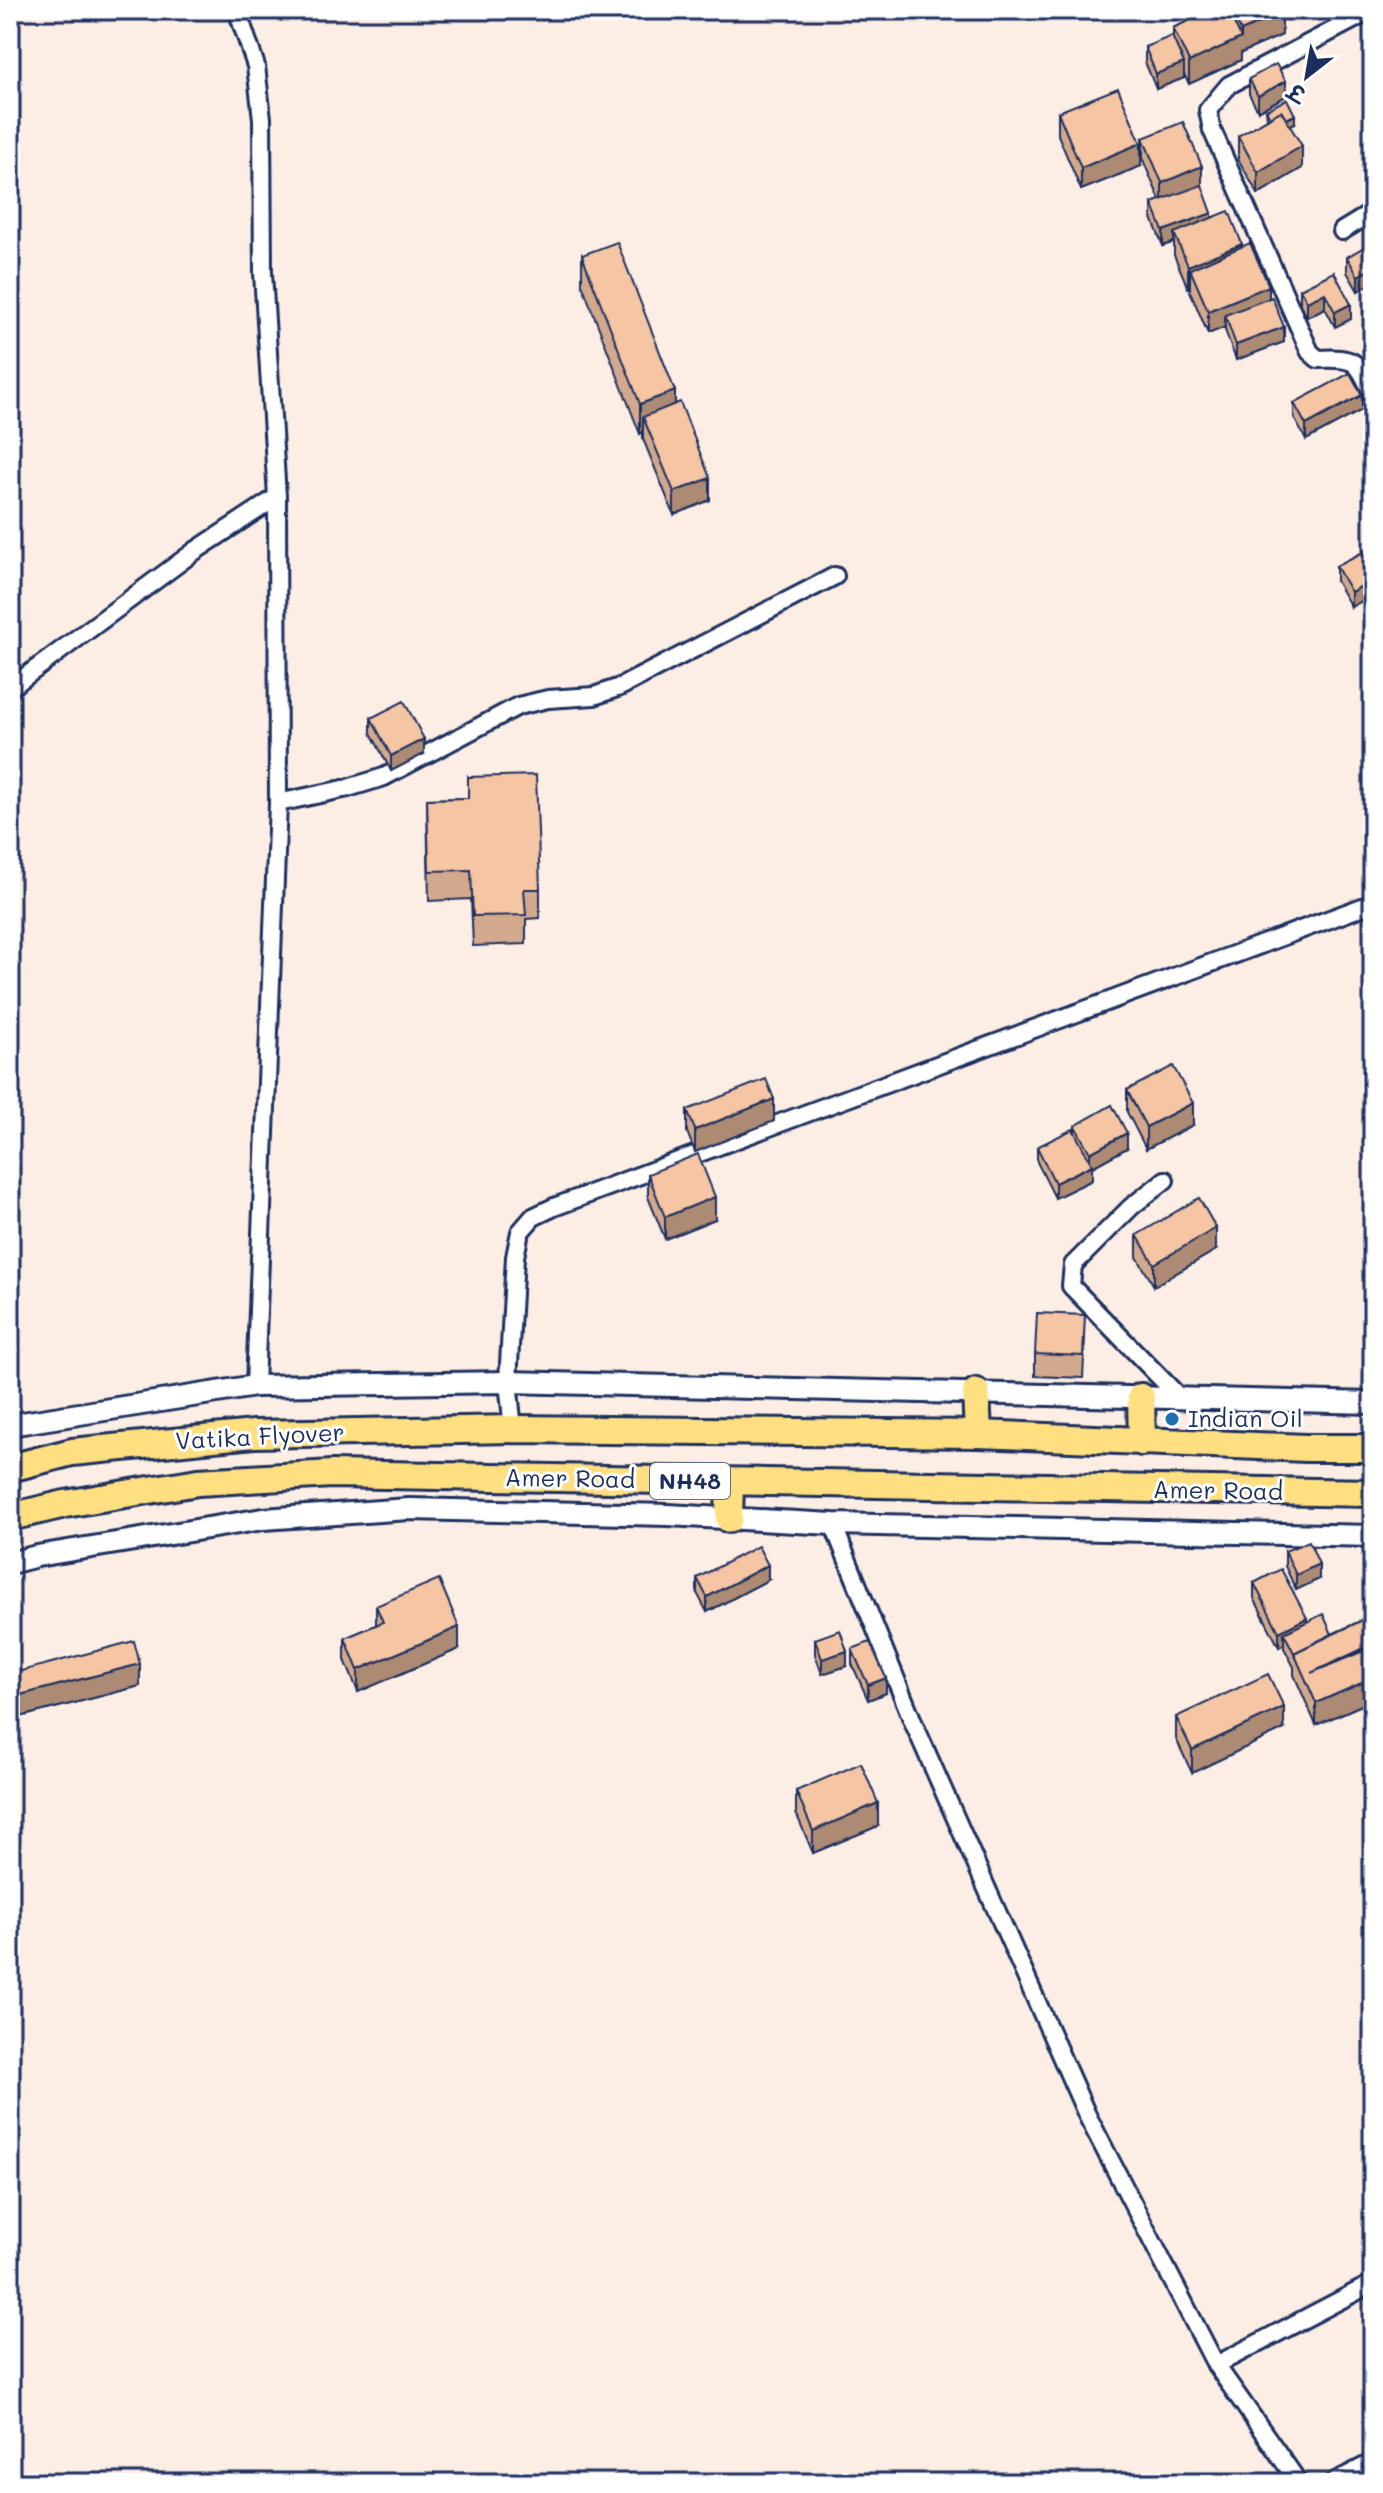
<svg xmlns="http://www.w3.org/2000/svg" width="1383" height="2493" font-family="Mali,'Playpen Sans Deva',sans-serif">
  <rect width="100%" height="100%" fill="#fceee4"/>
  <filter id="ink" filterUnits="userSpaceOnUse"><feTurbulence type="fractalNoise" baseFrequency=".0125" numOctaves="2"/><feDisplacementMap in="SourceGraphic" scale="16" xChannelSelector="R" yChannelSelector="G"/><feConvolveMatrix kernelMatrix="1 2 1 2 8 2 1 2 1" color-interpolation-filters="sRGB"/></filter>
  <g filter="url(#ink)">
    <g fill="none" stroke-linecap="round" stroke-linejoin="round">
      <g stroke="#1b2f5e" stroke-width="22">
        <g id="minor">
          <polyline points="237,10 256,66 262,119 263,273 277,497 278,803 255,1386"/>
          <path d="M1372,10l-143,75 -21,25 4,20 98,222 8,7c39,-2 39,2 55,36"/>
          <polyline points="1342,231 1373,212"/>
          <polyline points="10,688 195,551 277,497"/>
          <polyline points="278,803 348,788 384,777 518,706 548,699 594,696 620,687 835,576"/>
          <polyline points="1165,1180 1131,1207 1073,1265 1071,1286 1180,1398"/>
          <polyline points="513,1429 508,1382 515,1257 520,1232 533,1217 554,1207 1373,903"/>
          <polyline points="833,1524 914,1724 1087,2115 1216,2365 1299,2483"/>
          <polyline points="1216,2365 1373,2283"/>
          <polyline points="1332,2483 1373,2462"/>
        </g>
      </g>
      <g stroke="#1b2f5e" stroke-width="26">
        <g id="tertiary">
          <polyline points="10,1425 255,1386 508,1382 1373,1403"/>
          <polyline points="10,1563 37,1556 263,1519 409,1509 668,1515 833,1524 1373,1536"/>
        </g>
      </g>
      <g stroke="#1b2f5e" stroke-width="32">
        <g id="trunk">
          <polyline points="976,1392 978,1434"/>
          <polyline points="1141,1397 1142,1442"/>
          <polyline points="10,1468 72,1452 254,1434 513,1429 978,1434 1306,1448 1373,1448"/>
          <polyline points="10,1517 65,1504 198,1482 332,1474 1373,1493"/>
          <polyline points="729,1519 730,1482"/>
        </g>
      </g>
      <use href="#minor" stroke="#fff" stroke-width="16"/>
      <use href="#tertiary" stroke="#fff" stroke-width="20"/>
      <use href="#trunk" stroke="#ffdf80" stroke-width="26"/>
    </g>
    <g fill="#d3a98d" stroke="#1b2f5e" stroke-width="2">
      <polygon points="1212,10 1280,10 1282,35 1241,53 1241,60 1189,84 1184,74 1184,78 1156,89 1145,62 1145,47 1173,37 1173,28"/>
      <polygon points="1249,79 1286,96 1258,111 1249,94"/>
      <polygon points="1266,110 1295,123 1290,125 1302,168 1258,194 1238,159 1238,136 1267,119"/>
      <polygon points="1058,112 1141,166 1081,190 1058,135"/>
      <polygon points="1143,138 1202,186 1212,217 1242,247 1269,298 1284,342 1236,360 1225,330 1225,327 1208,334 1190,291 1190,287 1188,288 1174,255 1174,242 1163,246 1152,218 1152,203 1160,200 1143,160"/>
      <polygon points="1373,242 1373,282 1358,291 1347,272 1347,257"/>
      <polygon points="582,255 675,404 710,500 674,515 643,439 643,432 640,434 582,284"/>
      <polygon points="1334,272 1351,319 1335,327 1325,308 1307,317 1300,304 1300,289"/>
      <polygon points="1294,403 1362,410 1306,440 1294,418"/>
      <polygon points="1373,547 1351,607 1336,581 1336,566"/>
      <polygon points="371,718 424,754 391,771 371,733"/>
      <polygon points="468,777 540,889 540,918 526,919 526,944 473,946 471,899 429,901 427,799 468,798"/>
      <polygon points="1127,1090 1193,1125 1146,1149 1127,1112"/>
      <polygon points="687,1110 774,1121 695,1152 687,1132"/>
      <polygon points="1075,1126 1127,1148 1092,1167 1092,1180 1055,1198 1037,1162 1037,1147 1075,1132"/>
      <polygon points="648,1174 715,1219 665,1239 648,1197"/>
      <polygon points="1137,1235 1216,1250 1154,1286 1137,1257"/>
      <polygon points="1085,1337 1083,1378 1035,1376 1035,1354"/>
      <polygon points="1285,1551 1319,1579 1296,1590 1285,1566"/>
      <polygon points="697,1578 768,1580 707,1612 697,1593"/>
      <polygon points="1254,1583 1307,1622 1332,1634 1373,1615 1373,1700 1316,1725 1294,1675 1294,1667 1284,1648 1284,1644 1279,1647 1254,1598"/>
      <polygon points="376,1606 459,1649 358,1692 345,1660 345,1638 376,1625"/>
      <polygon points="815,1639 847,1666 822,1674 815,1654"/>
      <polygon points="852,1649 886,1693 868,1700 852,1664"/>
      <polygon points="10,1674 140,1686 16,1718 10,1696"/>
      <polygon points="1176,1717 1284,1729 1192,1773 1176,1739"/>
      <polygon points="796,1791 878,1826 813,1853 796,1813"/>
    </g>
    <g fill="#ac8a73" stroke="#1b2f5e" stroke-width="2">
      <polygon points="1282,13 1282,35 1241,53 1241,60 1189,84 1189,62 1241,38 1241,31"/>
      <polygon points="1184,63 1184,78 1156,89 1156,74"/>
      <polygon points="1286,81 1286,96 1258,111 1258,96"/>
      <polygon points="1295,115 1295,123 1274,133 1274,126"/>
      <polygon points="1141,143 1141,166 1081,190 1081,168"/>
      <polygon points="1302,146 1302,168 1258,194 1258,172"/>
      <polygon points="1202,166 1202,189 1162,205 1162,183"/>
      <polygon points="1212,213 1212,228 1174,233 1174,242 1163,246 1163,231"/>
      <polygon points="1242,244 1242,266 1190,269 1190,287 1188,288 1188,266"/>
      <polygon points="1373,268 1373,282 1358,291 1358,276"/>
      <polygon points="1269,286 1269,308 1225,315 1225,327 1208,334 1208,311"/>
      <polygon points="1325,293 1325,308 1307,317 1307,302"/>
      <polygon points="1351,304 1351,319 1335,327 1335,312"/>
      <polygon points="1284,327 1284,342 1236,360 1236,345"/>
      <polygon points="675,391 675,421 643,417 643,432 640,434 640,404"/>
      <polygon points="1362,395 1362,410 1306,440 1306,425"/>
      <polygon points="710,478 710,500 674,515 674,492"/>
      <polygon points="1373,580 1373,595 1351,607 1351,592"/>
      <polygon points="424,739 424,754 391,771 391,756"/>
      <polygon points="774,1099 774,1121 695,1152 695,1130"/>
      <polygon points="1193,1103 1193,1125 1146,1149 1146,1127"/>
      <polygon points="1127,1133 1127,1148 1092,1167 1092,1180 1055,1198 1055,1183 1090,1166 1090,1153"/>
      <polygon points="715,1197 715,1219 665,1239 665,1217"/>
      <polygon points="1216,1228 1216,1250 1154,1286 1154,1264"/>
      <polygon points="1319,1564 1319,1579 1296,1590 1296,1575"/>
      <polygon points="768,1565 768,1580 707,1612 707,1597"/>
      <polygon points="1307,1618 1307,1633 1284,1633 1284,1644 1279,1647 1279,1632"/>
      <polygon points="459,1627 459,1649 358,1692 358,1670"/>
      <polygon points="1373,1644 1373,1666 1311,1673"/>
      <polygon points="847,1651 847,1666 822,1674 822,1659"/>
      <polygon points="140,1664 140,1686 16,1718 16,1696"/>
      <polygon points="886,1678 886,1693 868,1700 868,1685"/>
      <polygon points="1373,1678 1373,1700 1316,1725 1316,1703"/>
      <polygon points="1284,1707 1284,1729 1192,1773 1192,1750"/>
      <polygon points="878,1803 878,1826 813,1853 813,1831"/>
    </g>
    <g fill="#f5c5a4" stroke="#1b2f5e" stroke-width="2">
      <polygon points="1212,10 1228,10 1241,38 1189,62 1173,28"/>
      <polygon points="1231,10 1280,10 1282,13 1241,31"/>
      <polygon points="1172,36 1184,63 1156,74 1145,47"/>
      <polygon points="1276,64 1286,81 1258,96 1249,79"/>
      <polygon points="1118,88 1141,143 1081,168 1058,112"/>
      <polygon points="1287,99 1295,115 1286,119 1281,111 1270,117 1266,110"/>
      <polygon points="1281,111 1302,146 1258,172 1238,136"/>
      <polygon points="1183,122 1202,166 1162,183 1143,138"/>
      <polygon points="1202,185 1212,213 1163,231 1152,203"/>
      <polygon points="1229,211 1242,244 1188,266 1174,233"/>
      <polygon points="617,242 675,391 640,404 582,255"/>
      <polygon points="1373,242 1373,268 1358,276 1347,257"/>
      <polygon points="1250,243 1269,286 1208,311 1190,269"/>
      <polygon points="1334,272 1351,304 1335,312 1325,293 1307,302 1300,289"/>
      <polygon points="1272,297 1284,327 1236,345 1225,315"/>
      <polygon points="1350,373 1362,395 1306,425 1294,403"/>
      <polygon points="680,402 710,478 674,492 643,417"/>
      <polygon points="1373,547 1373,580 1351,592 1336,566"/>
      <polygon points="404,701 424,739 391,756 371,718"/>
      <polygon points="536,775 540,889 524,889 526,915 473,916 471,870 429,871 427,799 468,798 468,777"/>
      <polygon points="1173,1066 1193,1103 1146,1127 1127,1090"/>
      <polygon points="766,1079 774,1099 695,1130 687,1110"/>
      <polygon points="1112,1105 1127,1133 1090,1153 1075,1126"/>
      <polygon points="1073,1129 1092,1165 1055,1183 1037,1147"/>
      <polygon points="698,1154 715,1197 665,1217 648,1174"/>
      <polygon points="1199,1198 1216,1228 1154,1264 1137,1235"/>
      <polygon points="1037,1313 1085,1315 1083,1356 1035,1354"/>
      <polygon points="1309,1541 1319,1564 1296,1575 1285,1551"/>
      <polygon points="758,1546 768,1565 707,1597 697,1578"/>
      <polygon points="1281,1569 1307,1618 1279,1632 1254,1583"/>
      <polygon points="439,1579 459,1627 358,1670 345,1638 383,1622 376,1606"/>
      <polygon points="1323,1614 1332,1634 1294,1653 1284,1633"/>
      <polygon points="1373,1615 1373,1644 1311,1673 1373,1647 1373,1678 1316,1703 1294,1653"/>
      <polygon points="840,1630 847,1651 822,1659 815,1639"/>
      <polygon points="134,1641 140,1664 16,1696 10,1674"/>
      <polygon points="870,1642 886,1678 868,1685 852,1649"/>
      <polygon points="1268,1674 1284,1707 1192,1750 1176,1717"/>
      <polygon points="861,1763 878,1803 813,1831 796,1791"/>
    </g>
  </g>
  <circle fill="#1f6fb2" stroke="#fff" stroke-width="3" cx="1172" cy="1419" r="8"/>
  <g text-anchor="middle" stroke-width="6" stroke-linejoin="round" paint-order="stroke">
    <rect fill="#fff" stroke="#5f6d8e" stroke-width="2" x="650" y="1463" width="80" height="36" rx="6"/>
    <g font-size="22" font-weight="bold" fill="#1b2f5e">
      <text x="690" y="1489">NH48</text>
    </g>
    <g font-size="24" fill="#1b2f5e" stroke="#fff" text-anchor="start">
      <text x="1188" y="1427">Indian Oil</text>
    </g>
    <g font-size="24" fill="#1b2f5e" stroke="#fff">
      <text transform="translate(260 1437) rotate(-3)" y="8">Vatika Flyover</text>
      <text transform="translate(570 1479) rotate(1)" y="8">Amer Road</text>
      <text transform="translate(1218 1491) rotate(1)" y="8">Amer Road</text>
    </g>
  </g>
  <rect width="1383" height="2493" fill="none" stroke="#fff" stroke-width="40"/>
  <rect x="20" y="20" width="1343" height="2453" fill="none" stroke="#1b2f5e" stroke-width="3" filter="url(#ink)"/>
  <g transform="translate(1307 76) rotate(211)" stroke="#ffffff" stroke-width="6" paint-order="stroke">
  <path d="M0-6L14 30L0 20L-14 30Z" fill="#1b2f5e"/>
  <text y="-12" font-size="22" font-weight="bold" text-anchor="middle" fill="#1b2f5e">उ</text>
  </g>
</svg>
